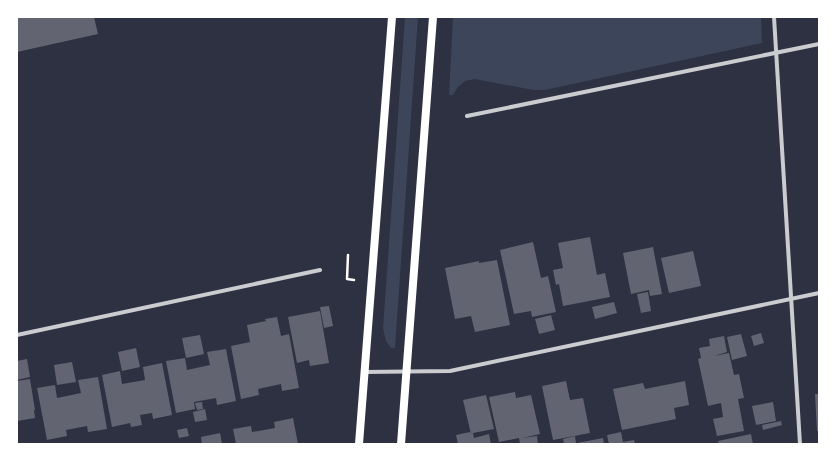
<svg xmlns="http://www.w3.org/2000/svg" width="836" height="461" font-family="Figtree,sans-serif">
  <rect width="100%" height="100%" fill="#2d3142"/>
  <g fill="#3c4559">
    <polygon points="405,17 418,17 395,348 391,348 386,341 383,328"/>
    <polygon points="453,17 761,17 762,43 545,90 533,90 475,79 465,81 458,87 453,95 449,95"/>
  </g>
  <g fill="#626471">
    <polygon points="17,17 94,17 98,34 17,52"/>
    <polygon points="590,237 597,275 605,273 610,297 563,306 559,284 556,285 553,270 563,268 558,243"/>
    <polygon points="533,242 541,278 548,276 556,312 532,317 531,311 514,314 500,250"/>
    <polygon points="653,247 662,294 650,296 649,290 631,294 623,253"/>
    <polygon points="693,251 701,286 669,293 661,258"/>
    <polygon points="497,260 510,325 475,332 471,316 455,319 445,268 479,261 479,263"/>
    <polygon points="648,292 651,311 641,313 637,294"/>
    <polygon points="614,302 617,313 595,319 592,307"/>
    <polygon points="329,306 333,326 324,328 320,307"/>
    <polygon points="320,311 329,363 310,366 309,360 297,363 288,317"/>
    <polygon points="551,315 555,330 539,334 535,319"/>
    <polygon points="277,317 281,336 289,334 299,388 282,391 281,384 258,389 259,395 241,399 231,346 250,342 247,325 266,321 265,319"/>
    <polygon points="761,333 764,343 754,346 751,336"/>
    <polygon points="741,334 747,356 732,360 727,337"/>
    <polygon points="200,335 204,354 186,358 182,338"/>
    <polygon points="724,336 727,352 714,356 729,353 734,375 739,374 744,398 738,399 744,431 717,436 713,419 723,417 721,403 708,406 698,359 701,358 699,348 710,346 709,339"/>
    <polygon points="136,348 140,367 122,371 118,352"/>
    <polygon points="226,349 236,401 217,405 216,398 194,402 195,409 176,413 166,361 185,358 187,370 210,365 207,352"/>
    <polygon points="27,359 30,377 17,380 17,361"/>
    <polygon points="72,362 76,382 57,385 54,365"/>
    <polygon points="162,363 172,415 153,419 152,413 140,415 142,425 131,427 130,423 112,427 102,375 120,371 122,384 145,380 143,367"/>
    <polygon points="98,377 107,429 88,432 87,426 66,430 67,436 47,440 37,388 55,385 57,398 81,393 78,380"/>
    <polygon points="30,379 35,410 34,410 35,418 17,421 17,381"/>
    <polygon points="566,381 570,400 583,398 590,433 553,440 542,386"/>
    <polygon points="685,381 689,405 674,408 676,419 622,430 613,389 643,383 645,389"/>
    <polygon points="515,392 516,398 531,395 540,434 522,438 537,436 538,444 520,444 519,438 499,442 489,397"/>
    <polygon points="815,394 819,394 819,431 817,431"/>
    <polygon points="486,395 494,429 473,433 474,438 489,434 491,444 458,444 456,435 470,432 471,434 463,400"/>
    <polygon points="202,402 203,409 197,410 195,403"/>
    <polygon points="773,402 776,421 756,425 752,406"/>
    <polygon points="205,409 207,420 195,422 193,412"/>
    <polygon points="293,418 298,444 236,444 233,429 251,426 252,432 275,428 274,422"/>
    <polygon points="781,421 782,425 763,430 762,425"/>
    <polygon points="187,428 189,436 179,438 177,430"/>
    <polygon points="621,432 623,442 634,440 635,444 609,444 607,435"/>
    <polygon points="220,433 222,444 202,444 201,437"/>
    <polygon points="751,434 753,444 719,444 718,441"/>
    <polygon points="575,436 576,443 564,444 563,439"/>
    <polygon points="603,438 604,444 577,444 577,443"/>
  </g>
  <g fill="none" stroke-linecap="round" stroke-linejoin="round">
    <polyline stroke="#fff" stroke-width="2.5" points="348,255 347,279 354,280"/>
    <g stroke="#caccd0" stroke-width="4">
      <polyline points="774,17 800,444"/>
      <polyline points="467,116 819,44"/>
      <polyline points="17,335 320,270"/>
      <polyline points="365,372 450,371 819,293"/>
    </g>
    <g stroke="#fff" stroke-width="8">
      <polyline points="359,444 392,17"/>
      <polyline points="401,444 433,17"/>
    </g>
  </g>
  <rect width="836" height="461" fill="none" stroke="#ffffff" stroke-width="36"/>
</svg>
